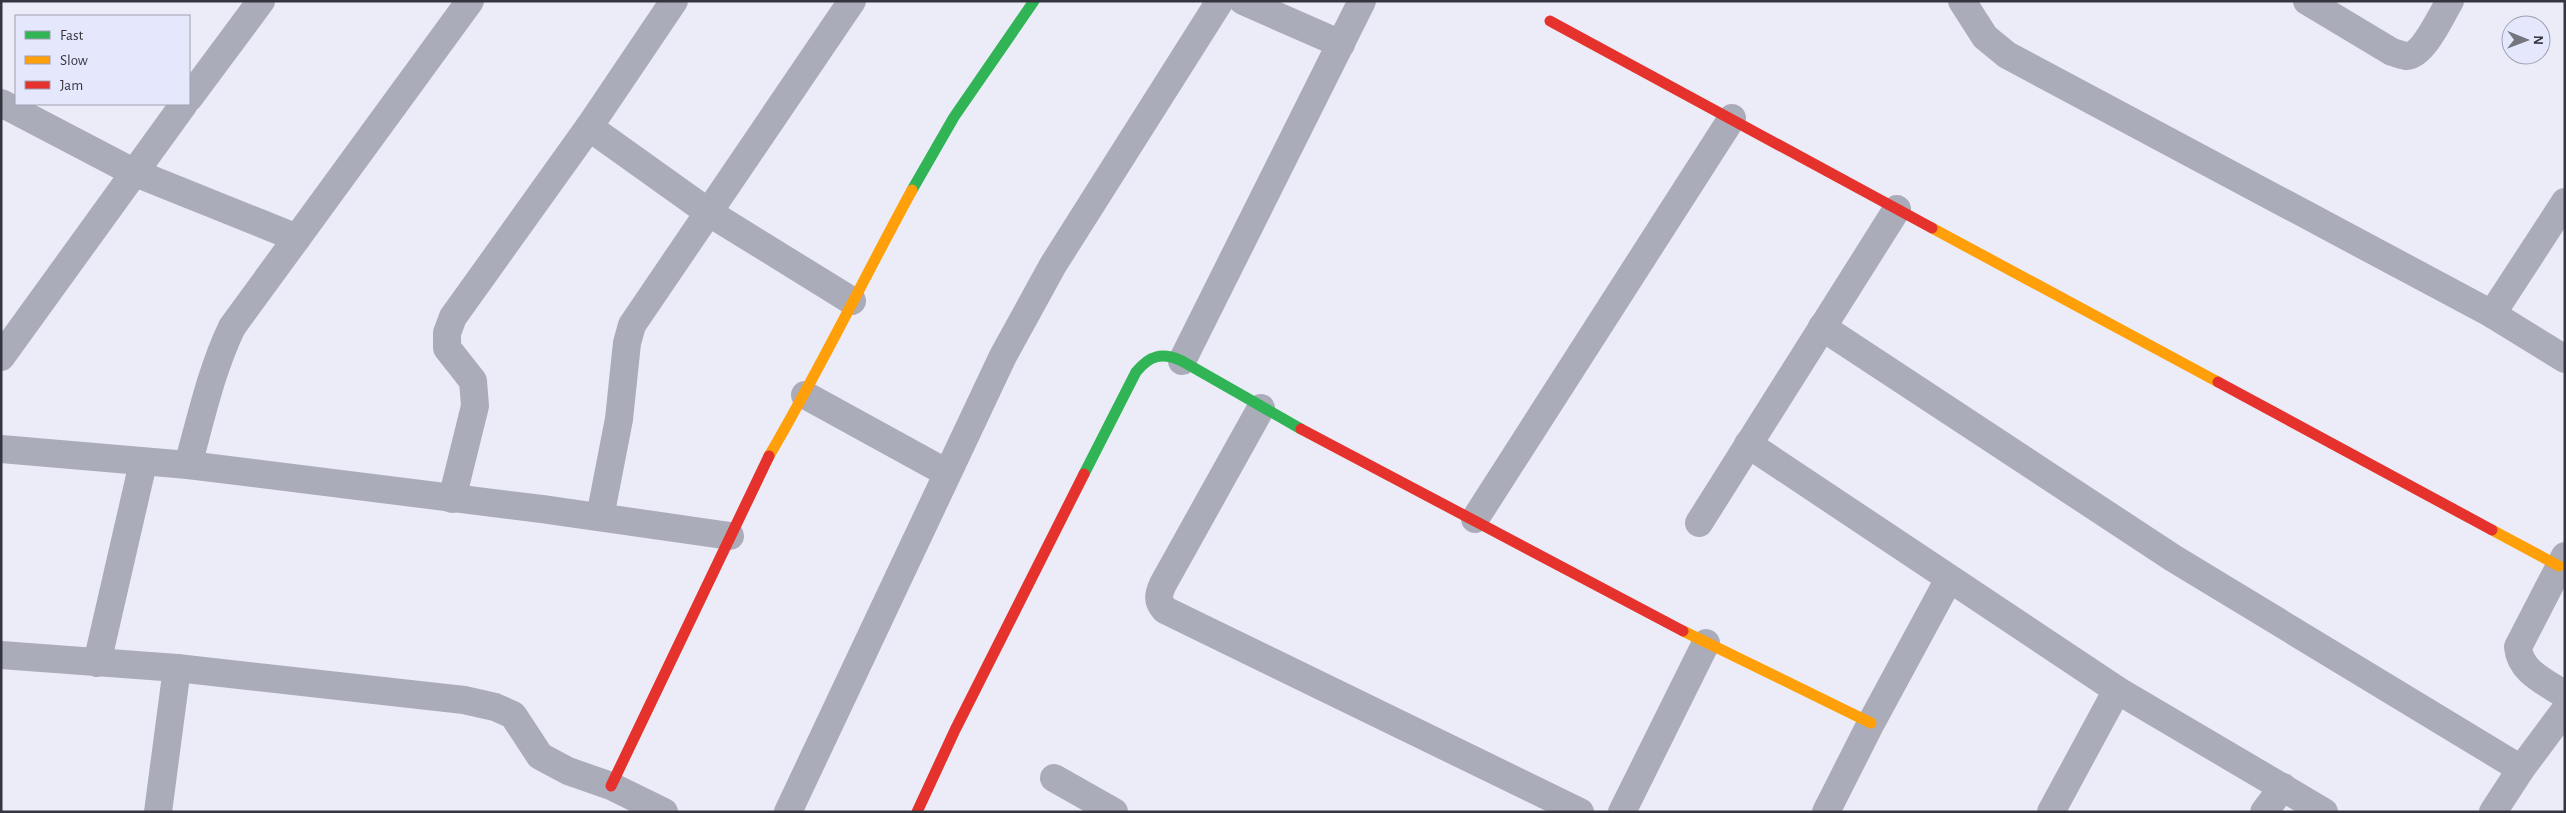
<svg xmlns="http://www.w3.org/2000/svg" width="2566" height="813" font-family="'Alegreya Sans',sans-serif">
  <rect width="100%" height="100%" fill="#ebecf7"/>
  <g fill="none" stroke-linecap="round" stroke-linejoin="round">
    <g stroke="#abacb9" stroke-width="28">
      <polyline points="1243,1 1341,44"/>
      <polyline points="1962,1 1985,37 2007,55 2492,314 2565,359"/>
      <path d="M2307,1l85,51c5,1 11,4 15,4 17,-1 35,-42 43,-55"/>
      <polyline points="189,98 261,1"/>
      <polyline points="1,103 133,172 297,238"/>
      <polyline points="589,127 708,212 852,301"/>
      <polyline points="2492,314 2565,202"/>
      <polyline points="1822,327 2173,558 2521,769"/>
      <polyline points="1,357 184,104"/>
      <polyline points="1182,361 1362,1"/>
      <polyline points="805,395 947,473"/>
      <path d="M1261,408l-98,176c-5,11 -6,17 2,26l415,202"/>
      <polyline points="1748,444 2117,690 2324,812"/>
      <polyline points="1,449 188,465 542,509 730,536"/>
      <path d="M188,465c13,-47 23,-94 44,-138l238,-326"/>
      <polyline points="452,499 475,406 473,381 447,348 447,333 453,317 589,127 674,1"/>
      <polyline points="600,517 619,419 627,343 632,325 852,1"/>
      <polyline points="1475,519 1732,118"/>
      <polyline points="1699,523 1897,209"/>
      <path d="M2565,556l-47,91c2,25 28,35 47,48"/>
      <polyline points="1,655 177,668 464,700 495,707 513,715 540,756 568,771 611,786 664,812"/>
      <polyline points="97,663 143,463"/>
      <polyline points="1054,778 1114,812"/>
      <polyline points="158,812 177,668"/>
      <polyline points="788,812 1003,356 1053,265 1220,1"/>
      <polyline points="1622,812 1706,643"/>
      <polyline points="1826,812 1871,723 1949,579"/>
      <polyline points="2051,812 2117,690"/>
      <polyline points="2264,812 2283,787"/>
      <polyline points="2493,812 2521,769 2565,710"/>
    </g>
    <g stroke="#30b455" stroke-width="11">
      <polyline points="912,190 954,117 1034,1"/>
      <path d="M1084,474l52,-102c14,-17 26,-20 46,-11l119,68"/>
    </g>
    <g stroke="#ff9f0a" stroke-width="11">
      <polyline points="1932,228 2218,382"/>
      <path d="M769,456c51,-87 95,-178 143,-266"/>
      <polyline points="2492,530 2559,566"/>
      <polyline points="1683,631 1871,723"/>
    </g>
    <g stroke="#e5322d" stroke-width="11">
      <polyline points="1550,21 1932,228"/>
      <polyline points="2218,382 2492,530"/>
      <polyline points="1301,429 1683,631"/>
      <polyline points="611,786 769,456"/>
      <polyline points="917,812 955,730 1084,474"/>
    </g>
  </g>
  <rect width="2566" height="813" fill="none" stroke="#34353f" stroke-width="5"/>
  <rect x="15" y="15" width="175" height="90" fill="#e5e8fd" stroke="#9ea0b1"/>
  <rect x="25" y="31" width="25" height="8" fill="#30b455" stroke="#9ea0b1"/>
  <text x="60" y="40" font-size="15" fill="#34353f">Fast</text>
  <rect x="25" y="56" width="25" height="8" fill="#ff9f0a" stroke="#9ea0b1"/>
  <text x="60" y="65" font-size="15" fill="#34353f">Slow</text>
  <rect x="25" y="81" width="25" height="8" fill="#e5322d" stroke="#9ea0b1"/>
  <text x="60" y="90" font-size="15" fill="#34353f">Jam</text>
  <g transform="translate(2526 40) rotate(91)"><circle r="24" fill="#e5e8fd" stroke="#9ea0b1"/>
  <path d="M0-4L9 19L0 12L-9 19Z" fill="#74757f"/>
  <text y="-8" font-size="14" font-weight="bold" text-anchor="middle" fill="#34353f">N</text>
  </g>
</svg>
